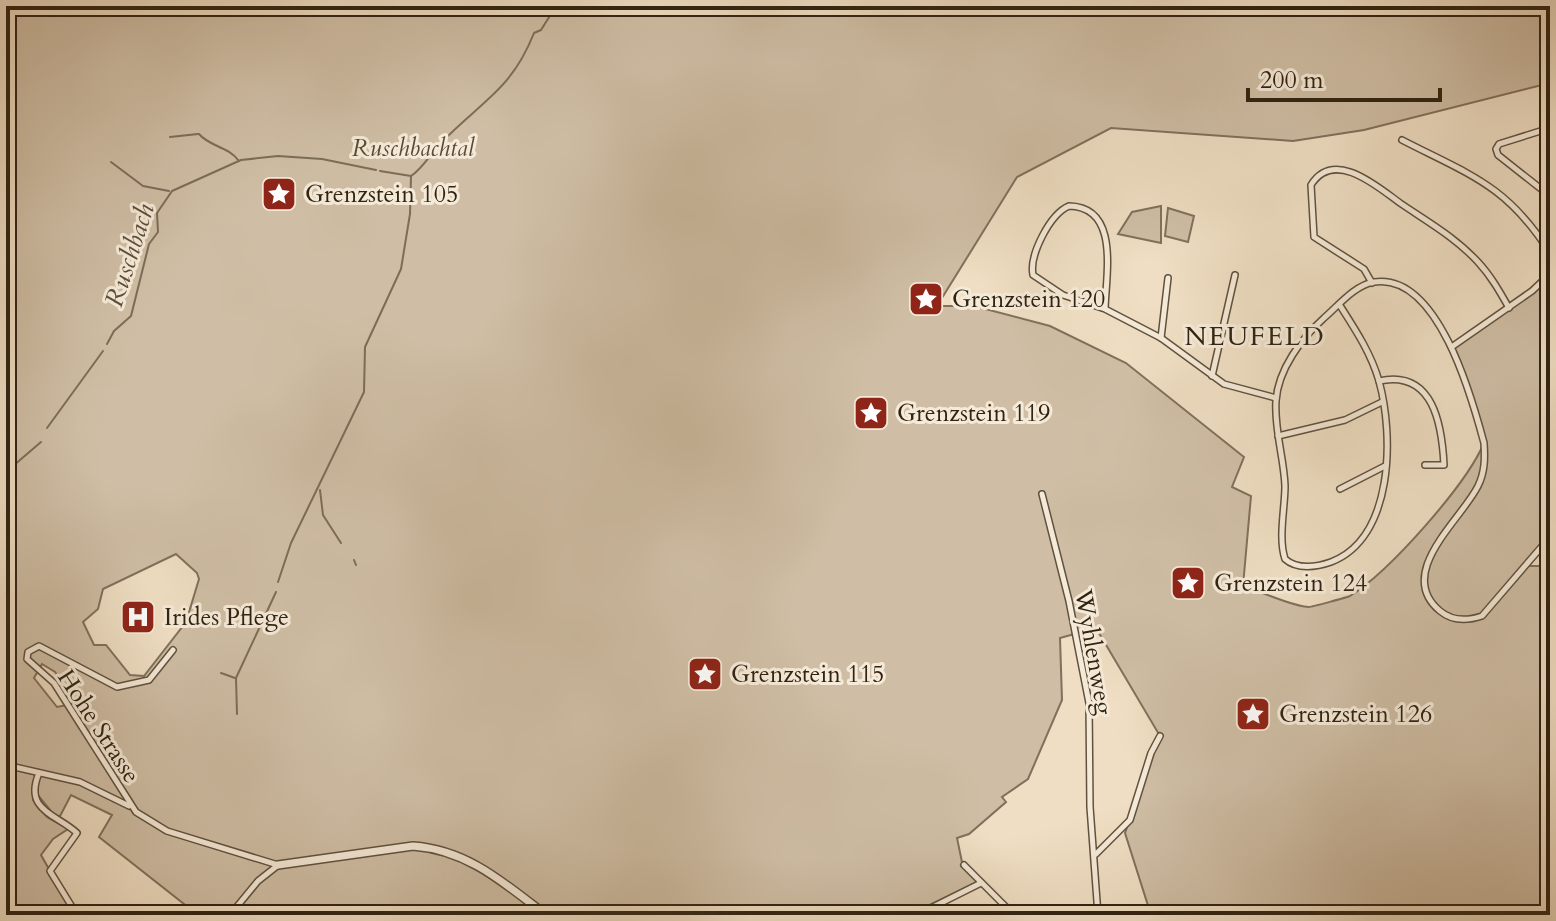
<svg xmlns="http://www.w3.org/2000/svg" width="1556" height="921" font-family="Cardo,serif">
  <rect width="100%" height="100%" fill="#efdec3"/>
  <filter id="stains"><feTurbulence type="fractalNoise" baseFrequency=".0025" numOctaves="4"/><feColorMatrix values="0 0 0 0 .2 0 0 0 0 .09 0 0 0 0 .02 0 0 0 .5 -.17"/></filter>
  <radialGradient id="worn" r=".72"><stop offset=".6" stop-color="#630" stop-opacity="0"/><stop offset="1" stop-color="#630" stop-opacity=".3"/></radialGradient>
  <g fill="#cfbea5" stroke="#80705c" stroke-width="2" fill-rule="evenodd">
    <path d="M6,6h1544v77l-186,47 -71,11 -182,-13 -94,49 -80,129h37l76,20 76,37 118,94 -12,30 19,9 -8,90c17,5 50,21 66,21 3,0 39,-10 41,-11 40,-25 116,-111 134,-153l-31,-97 97,-72v263l-26,29h26v349h-399l-26,-82 35,-97 -64,-108 -36,10 2,62 -34,79 -26,18 4,5 -37,32 -12,4 6,29 14,15 -68,33h-711l-99,-78 13,-22 -41,-20 -13,25 -21,-26 -4,6 14,17 21,12 -15,10 -12,16 34,60h-69zM176,554l21,19 2,6 -13,43 -42,54 -14,-1 -24,-30h-12l-11,-23 15,-13 5,-20zM42,664l13,8 22,31 -20,4 -23,-29z"/>
    <polygon points="1161,206 1161,243 1118,234 1132,212"/>
    <polygon points="1168,208 1194,216 1188,242 1165,236"/>
  </g>
  <g fill="none" stroke-linecap="round" stroke-linejoin="round">
    <g stroke="#7c6d58" stroke-width="2">
      <path d="M199,134c11,13 29,12 40,27"/>
      <polyline points="170,137 198,134"/>
      <polyline points="111,162 143,186 169,191"/>
      <path d="M380,171l31,5c13,-9 19,-22 30,-33 40,-42 70,-52 93,-110l7,-3 15,-24"/>
      <polyline points="107,344 114,331 131,316 149,244 158,232 157,213 172,191 241,160 278,156 322,159 376,170"/>
      <polyline points="47,428 103,351"/>
      <polyline points="6,472 41,442"/>
      <polyline points="320,490 323,515 341,543"/>
      <polyline points="354,560 356,565"/>
      <polyline points="278,582 291,543 364,392 365,347 401,269 410,214 411,176"/>
      <polyline points="221,673 235,678"/>
      <polyline points="237,714 236,678 276,592"/>
    </g>
    <g stroke="#60523e" stroke-width="8">
      <g id="minor">
        <polyline points="1550,128 1499,144 1496,149 1498,155 1550,196"/>
        <path d="M1402,140c68,35 105,45 148,113"/>
        <path d="M1372,283l-8,-14 -50,-32 -3,-52c23,-37 67,2 89,18 28,19 55,34 78,59 13,14 22,30 31,46"/>
        <path d="M1339,304c16,25 32,49 40,77 15,54 15,157 -48,181 -14,5 -34,8 -46,-3 -7,-21 0,-51 0,-73 -1,-28 -11,-57 -9,-85 2,-32 26,-63 48,-83 14,-12 31,-33 50,-36 64,-10 98,116 110,161 1,15 1,29 -6,43 -16,33 -84,87 -38,125 12,10 27,10 42,5l68,-79"/>
        <path d="M1105,309l-42,-14 -30,-20c-4,-20 17,-61 36,-69 51,1 37,68 36,103l56,29 63,46 52,14"/>
        <polyline points="1161,338 1168,278"/>
        <polyline points="1453,346 1532,291 1550,274"/>
        <polyline points="1212,376 1235,275"/>
        <path d="M1379,381c55,-12 63,45 65,84h-19"/>
        <polyline points="1278,436 1345,420 1382,402"/>
        <polyline points="1340,489 1385,466"/>
        <polyline points="1042,494 1069,601 1089,703 1090,807 1098,915"/>
        <polyline points="173,650 149,680 117,687 39,646 28,652 27,659 54,683 136,812 167,831 278,865"/>
        <polyline points="6,765 80,782 129,806"/>
        <path d="M39,773c-16,38 18,41 38,60l-27,38 27,44"/>
        <polyline points="1096,854 1130,820 1151,753 1160,736"/>
        <polyline points="964,865 1014,915"/>
        <polyline points="230,915 258,881 277,866"/>
        <polyline points="917,915 981,883"/>
      </g>
    </g>
    <g stroke="#60523e" stroke-width="10">
      <path id="tertiary" d="M278,865l135,-19c55,4 91,37 133,69"/>
    </g>
    <use href="#minor" stroke="#f5ead8" stroke-width="5"/>
    <use href="#tertiary" stroke="#f5ead8" stroke-width="7"/>
  </g>
  <defs>
    <g id="sight-square" transform="scale(1.8)"><rect x="-9" y="-9" width="18" height="18" rx="4" fill="#8f2418" stroke="#f5ead8"/><path d="M0-6L1.8-2.2L6-1.7L2.9 1.2L3.7 5.4L0 3.3L-3.7 5.4L-2.9 1.2L-6-1.7L-1.8-2.2Z" fill="#fff"/></g>
    <g id="hospital-square" transform="scale(1.8)"><rect x="-9" y="-9" width="18" height="18" rx="4" fill="#8f2418" stroke="#f5ead8"/><path d="M-5-5h3v3.5h4V-5h3V5h-3V1.5h-4V5h-3Z" fill="#fff"/></g>
  </defs>
  <g fill-rule="evenodd">
    <use href="#sight-square" x="279" y="194"/>
    <use href="#sight-square" x="926" y="299"/>
    <use href="#sight-square" x="871" y="413"/>
    <use href="#sight-square" x="1188" y="583"/>
    <use href="#hospital-square" x="138" y="617"/>
    <use href="#sight-square" x="705" y="674"/>
    <use href="#sight-square" x="1253" y="714"/>
  </g>
  <g text-anchor="middle" stroke-width="6" stroke-linejoin="round" paint-order="stroke">
    <g font-size="24" font-style="italic" fill="#584a37" stroke="#f5ead8">
      <text x="413" y="156">Ruschbachtal</text>
    </g>
    <g font-size="24" fill="#302312" stroke="#f5ead8" text-anchor="start">
      <text x="305" y="202">Grenzstein 105</text>
      <text x="952" y="307">Grenzstein 120</text>
      <text x="897" y="421">Grenzstein 119</text>
      <text x="1214" y="591">Grenzstein 124</text>
      <text x="164" y="625">Irides Pflege</text>
      <text x="731" y="682">Grenzstein 115</text>
      <text x="1279" y="722">Grenzstein 126</text>
    </g>
    <g font-size="24" fill="#302312" stroke="#f5ead8">
      <text transform="translate(1094 652) rotate(80)" y="8">Wyhlenweg</text>
      <text transform="translate(99 726) rotate(57)" y="8">Hohe Strasse</text>
    </g>
    <g font-size="26" font-style="italic" fill="#5c4e3b" stroke="#f5ead8">
      <text transform="translate(129 255) rotate(-72)" y="9">Ruschbach</text>
    </g>
    <g font-size="26" letter-spacing="2" fill="#302312" stroke="#f5ead8">
      <text x="1255" y="345">NEUFELD</text>
    </g>
  </g>
  <rect width="1556" height="921" fill="none" stroke="#efdec3" stroke-width="32"/>
  <rect x="8" y="8" width="1540" height="905" fill="none" stroke="#302312" stroke-width="4"/>
  <rect x="16" y="16" width="1524" height="889" fill="none" stroke="#302312" stroke-width="2"/>
  <path d="M1248 88v12h192v-12" fill="none" stroke="#302312" stroke-width="4"/>
  <text x="1260" y="88" font-size="24" fill="#302312" stroke="#f5ead8" stroke-width="6" paint-order="stroke">200 m</text>
  <rect width="100%" height="100%" filter="url(#stains)"/>
  <rect width="100%" height="100%" fill="url(#worn)"/>
</svg>
